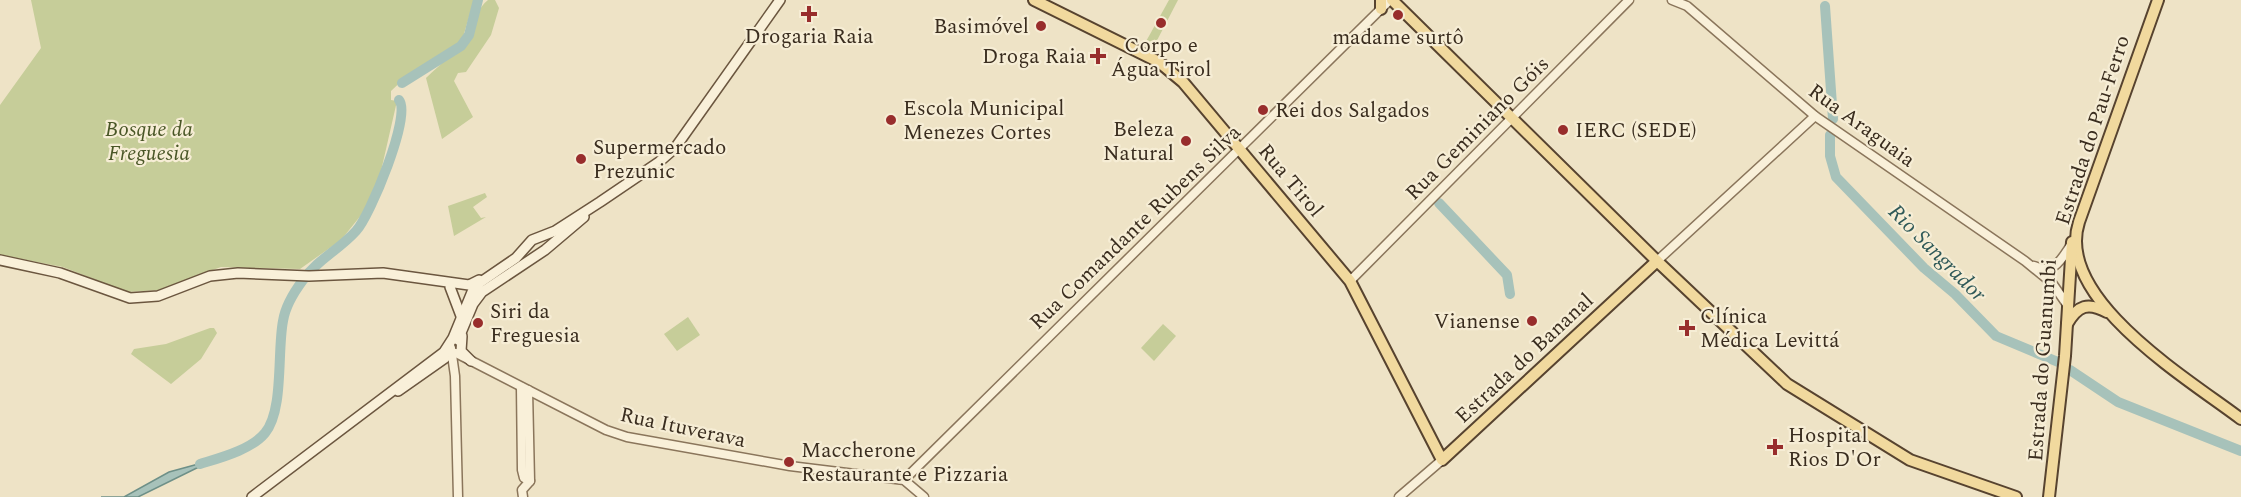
<svg xmlns="http://www.w3.org/2000/svg" width="2241" height="497" font-family="Spectral,serif">
  <rect width="100%" height="100%" fill="#eee3c6"/>
  <g fill="#c6cd99">
    <polygon points="31,0 474,0 463,37 452,51 409,74 391,91 391,100 397,101 381,171 366,209 341,240 300,269 221,267 159,290 127,292 63,267 0,255 0,105 41,48"/>
    <path d="M488,0h7l4,8 -8,27 -25,37 -8,1 -4,8 19,36 -31,22 -16,-61c16,-15 34,-30 45,-50 6,-11 7,-20 17,-28z"/>
    <polygon points="1169,0 1178,0 1152,50 1144,45"/>
    <polygon points="485,193 487,197 473,207 481,218 486,217 454,236 448,206"/>
    <polygon points="688,317 700,335 677,351 664,334"/>
    <polygon points="1163,324 1176,336 1154,361 1141,348"/>
    <polygon points="210,328 214,328 217,333 201,359 171,384 131,354 134,349 166,344"/>
  </g>
  <polygon fill="#a7c2ba" stroke="#6e9088" stroke-width="1.5" points="213,460 138,497 101,497 124,497 169,472"/>
  <g fill="none" stroke-linecap="round" stroke-linejoin="round">
    <g stroke="#a7c2ba" stroke-width="10">
      <polyline points="1825,6 1833,119"/>
      <polyline points="402,83 461,46 469,35 478,0"/>
      <polyline points="1830,135 1830,156 1836,177 1924,268 1955,294 1996,336 2058,362"/>
      <polyline points="1439,203 1507,275 1510,294"/>
      <polyline points="2070,370 2118,402 2241,451"/>
      <path d="M200,464c19,-6 51,-14 65,-31 19,-23 12,-81 18,-112 2,-13 11,-29 20,-41 15,-21 36,-30 53,-49 14,-15 56,-116 43,-131"/>
    </g>
    <g stroke="#8a755b" stroke-width="11">
      <g id="tertiary">
        <polyline points="1672,0 1687,6 1815,116 2025,261 2052,283 2066,303"/>
        <polyline points="1657,261 1815,116"/>
        <path d="M2034,266c20,9 27,-6 37,-21"/>
        <polyline points="1350,281 1629,0"/>
        <polyline points="451,348 455,376 458,497"/>
        <polyline points="444,352 456,353 606,430 627,437 790,466 904,480 924,497"/>
        <polyline points="521,387 522,470 524,478 530,481"/>
        <polyline points="904,480 1390,0"/>
        <polyline points="523,497 522,490 530,481 528,390"/>
        <polyline points="1399,497 1442,460"/>
      </g>
    </g>
    <g stroke="#6b563f" stroke-width="12">
      <g id="secondary">
        <polyline points="0,260 60,273 130,298 158,296 210,276 238,273 309,276 383,273 469,285 479,280"/>
        <polyline points="450,287 461,316"/>
        <polyline points="462,336 461,351 471,361"/>
        <polyline points="458,340 473,304 482,292 545,250 584,217"/>
        <polyline points="398,391 445,358"/>
        <polyline points="252,497 444,352 453,338 472,292 481,282 516,258 532,240 555,231 600,202 659,162 675,148 780,0"/>
      </g>
    </g>
    <g stroke="#57432f" stroke-width="14">
      <g id="primary">
        <polyline points="1034,0 1159,62 1183,82 1350,281 1442,460 1657,261"/>
        <polyline points="1392,0 1657,261 1787,384 1910,460 2016,497"/>
        <path d="M2158,0l-79,222c-25,77 111,158 162,197"/>
        <polyline points="1381,9 1381,0"/>
        <path d="M2067,324c11,-19 21,-22 40,-12"/>
        <polyline points="2049,497 2065,356 2072,242"/>
      </g>
    </g>
    <use href="#tertiary" stroke="#f9f0d9" stroke-width="8"/>
    <use href="#secondary" stroke="#f9f0d9" stroke-width="9"/>
    <use href="#primary" stroke="#f1d99e" stroke-width="10"/>
  </g>
  <g fill="#982d2c" stroke="#f6edd5" stroke-width="2">
    <path d="M806 5h6v6h6v6h-6v6h-6v-6h-6v-6h6z"/>
    <circle cx="1398" cy="15" r="6"/>
    <circle cx="1161" cy="23" r="6"/>
    <circle cx="1041" cy="26" r="6"/>
    <path d="M1095 47h6v6h6v6h-6v6h-6v-6h-6v-6h6z"/>
    <circle cx="1263" cy="110" r="6"/>
    <circle cx="891" cy="120" r="6"/>
    <circle cx="1563" cy="130" r="6"/>
    <circle cx="1186" cy="141" r="6"/>
    <circle cx="581" cy="159" r="6"/>
    <circle cx="1532" cy="321" r="6"/>
    <circle cx="478" cy="323" r="6"/>
    <path d="M1684 319h6v6h6v6h-6v6h-6v-6h-6v-6h6z"/>
    <path d="M1772 438h6v6h6v6h-6v6h-6v-6h-6v-6h6z"/>
    <circle cx="789" cy="462" r="6"/>
  </g>
  <g text-anchor="middle" stroke-width="4.5" stroke-linejoin="round" paint-order="stroke">
    <g font-size="21" fill="#3a2d1f" stroke="#f6edd5" text-anchor="start">
      <text x="1029" y="33" text-anchor="end">Basimóvel</text>
      <text x="809" y="43" text-anchor="middle">Drogaria Raia</text>
      <text x="1398" y="44" text-anchor="middle">madame surtô</text>
      <text x="1161" y="52" text-anchor="middle">Corpo e<tspan x="1161" dy="24">Água Tirol</tspan></text>
      <text x="1086" y="63" text-anchor="end">Droga Raia</text>
      <text x="903" y="115">Escola Municipal<tspan x="903" dy="24">Menezes Cortes</tspan></text>
      <text x="1275" y="117">Rei dos Salgados</text>
      <text x="1174" y="136" text-anchor="end">Beleza<tspan x="1174" dy="24">Natural</tspan></text>
      <text x="1575" y="137">IERC (SEDE)</text>
      <text x="593" y="154">Supermercado<tspan x="593" dy="24">Prezunic</tspan></text>
      <text x="490" y="318">Siri da<tspan x="490" dy="24">Freguesia</tspan></text>
      <text x="1700" y="323">Clínica<tspan x="1700" dy="24">Médica Levittá</tspan></text>
      <text x="1520" y="328" text-anchor="end">Vianense</text>
      <text x="1788" y="442">Hospital<tspan x="1788" dy="24">Rios D'Or</tspan></text>
      <text x="801" y="457">Maccherone<tspan x="801" dy="24">Restaurante e Pizzaria</tspan></text>
    </g>
    <g font-size="21" fill="#3a2d1f" stroke="#f6edd5">
      <text transform="translate(1862 125) rotate(36)" y="7">Rua Araguaia</text>
      <text transform="translate(1477 128) rotate(-45)" y="7">Rua Geminiano Góis</text>
      <text transform="translate(2092 130) rotate(-72)" y="7">Estrada do Pau-Ferro</text>
      <text transform="translate(1291 180) rotate(50)" y="7">Rua Tirol</text>
      <text transform="translate(1135 227) rotate(-44)" y="7">Rua Comandante Rubens Silva</text>
      <text transform="translate(1524 358) rotate(-43)" y="7">Estrada do Bananal</text>
      <text transform="translate(2042 360) rotate(-86)" y="7">Estrada do Guanumbi</text>
      <text transform="translate(683 427) rotate(12)" y="7">Rua Ituverava</text>
    </g>
    <g font-size="21" font-style="italic" fill="#495626" stroke="#f6edd5">
      <text x="149" y="136">Bosque da<tspan x="149" dy="24">Freguesia</tspan></text>
    </g>
    <g font-size="22" font-style="italic" fill="#2f5958" stroke="#f6edd5">
      <text transform="translate(1938 252) rotate(45)" y="8">Rio Sangrador</text>
    </g>
  </g>
</svg>
